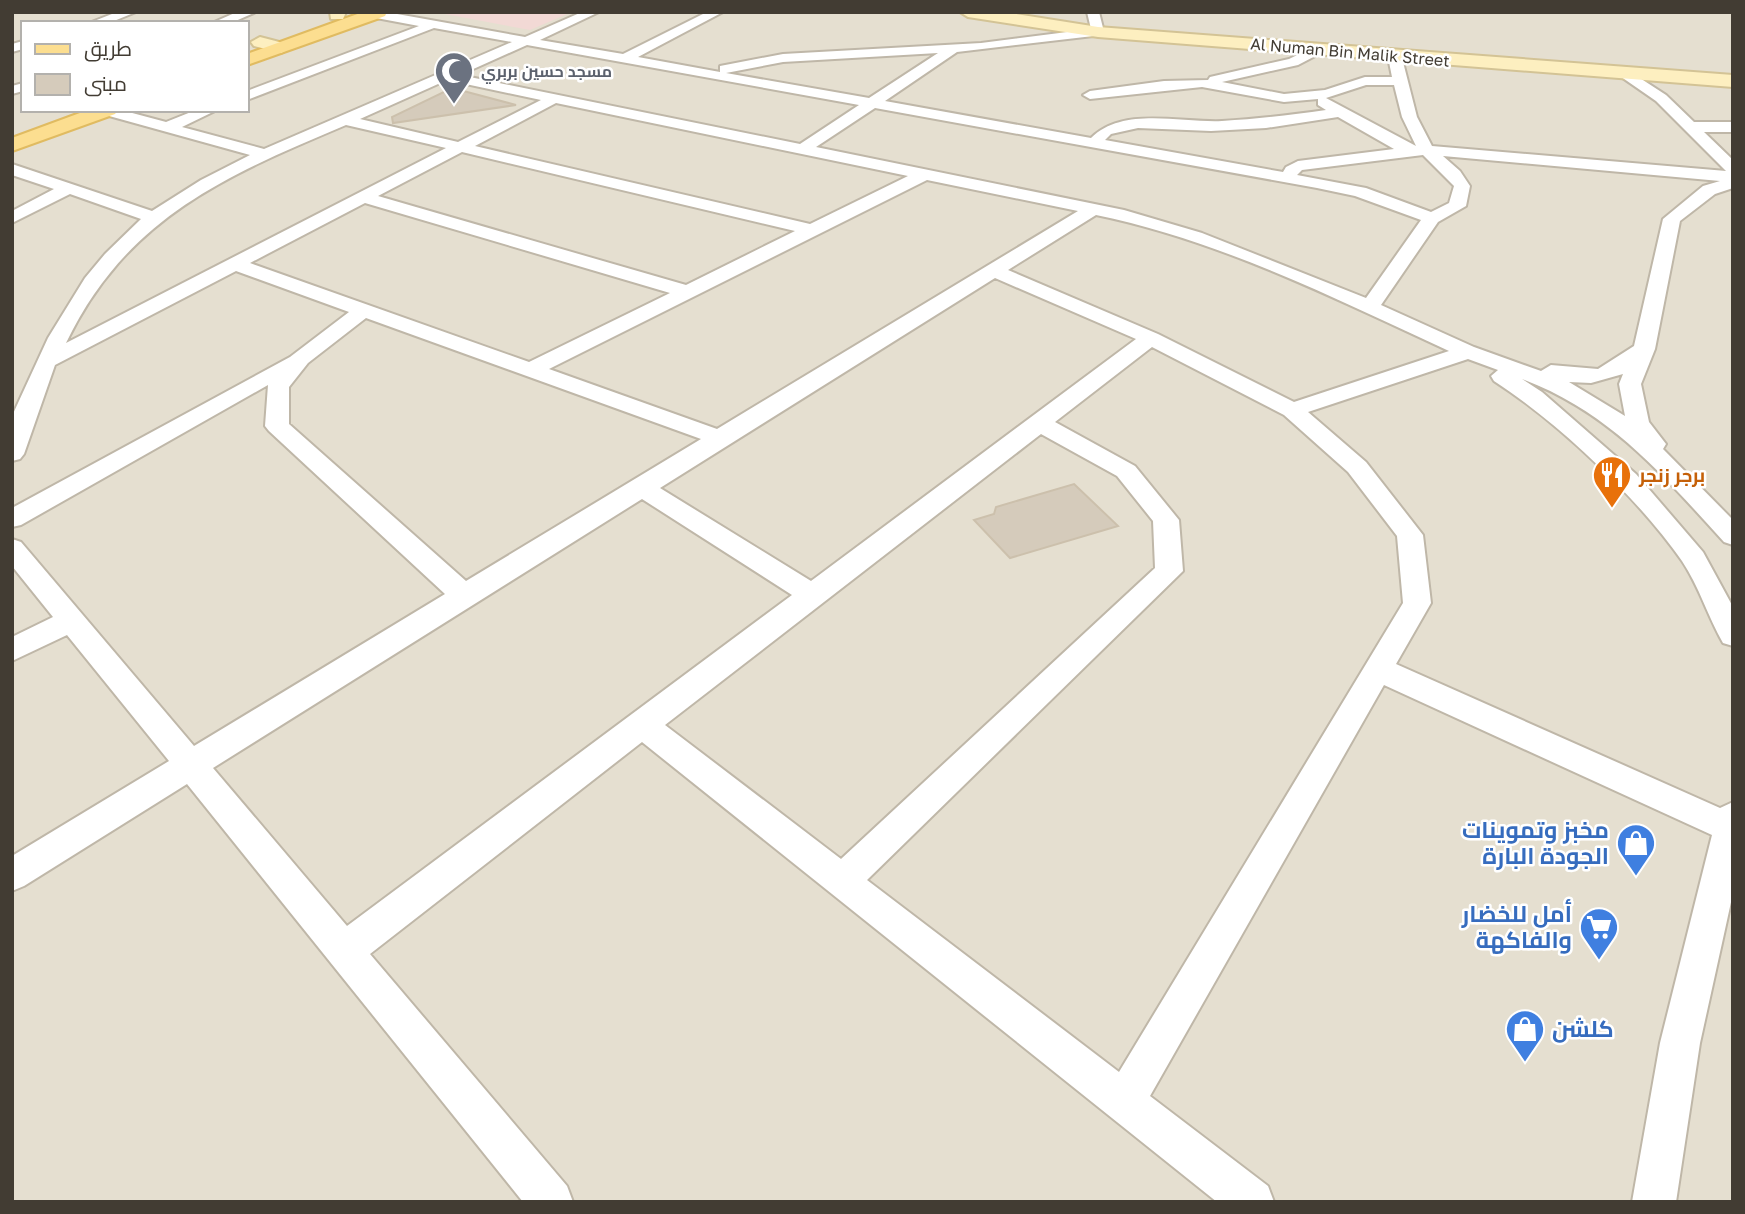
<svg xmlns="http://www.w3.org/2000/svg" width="1745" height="1214" font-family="'Golos Text',Cairo,sans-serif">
  <rect width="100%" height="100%" fill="#f1ede2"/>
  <path fill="#e5dfd0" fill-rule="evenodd" d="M12,12h1721v1190h-1721zM23,23h224v87h-224z"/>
  <polygon fill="#f2d9d5" points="434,12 572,12 530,30"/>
  <g fill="#d5cbbb" stroke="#ccc0ac" stroke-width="2">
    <polygon points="452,88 516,105 393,123 392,117"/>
    <polygon points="1074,484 1118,526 1010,558 974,520 994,514 996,507"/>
  </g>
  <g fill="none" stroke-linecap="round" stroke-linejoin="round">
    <g stroke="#bfb7a8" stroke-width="4">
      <g id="street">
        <polygon points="117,12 136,12 109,23 89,23"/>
        <polygon points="237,12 256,12 231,23 212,23"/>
        <path d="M370,12h16l139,25 57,-25h17l-59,28 83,14 84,-42h16l-85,45 82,15v-6l63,-12 198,-11 110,-14 -4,-17h12l5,20 -2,3 -145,17 -72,49 206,37c32,-32 90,-15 131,-17 35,-2 69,-6 104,-11l-8,-5v-6l-34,3 -82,-15 -112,12 -7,-4 7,-4 74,-10 44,-1 2,-3 79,-18 27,-13 7,4 -2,3 -23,12 -76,17 62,12 41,-4 40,-13h27l-3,-15 7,-4 7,4 14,55 15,29 294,25 -70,-70 -39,-27 7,-4 5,1 37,24 28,27h39v10h-29l29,28v28l-18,6 -35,27 -25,128 -14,35 8,38 17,22 -3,5 70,71v25l-9,-3c-62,-68 -114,-130 -202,-163l20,13 94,82 67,78 30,55v39l-10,-3c-15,-26 -24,-57 -41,-82 -44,-63 -123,-138 -188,-180l-3,-5 7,-6 -30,-11 -160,53 58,50 57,73 8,68 -35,61 324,144 13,-6v91l-33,150 -24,159h-44l28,-159 52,-208 -328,-150 -234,411 118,90 6,16h-57l-575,-460 -272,212 197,232 6,16h-50l-336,-418 -163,102 -12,5v-35l157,-95 -102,-126 -55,26v-24l41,-20 -41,-51v-27l9,3 173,204 251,-152 -176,-163 -4,-5 3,-41 -247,140 -9,2v-19l278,-151 59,-45 -113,-41 -181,94 -31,89 -4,5 -8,2v-45l36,-78 37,-60 20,-24 36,-35 -71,-25 -58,29v-12l42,-22 -42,-14v-11l140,47 49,-31 49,-25 -148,-41 -2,-4h21l45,12 30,-12h21l-35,17 82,22 248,-107 -78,-14 -187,72v-9l172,-65 -48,-9zM527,45l332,60 -59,39 -340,-69zM938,53l-69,45 -143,-25 57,-11zM447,80l94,20 -83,42 -98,-23zM1366,85h28l8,32 14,29 -90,-48zM556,103l352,73 -98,48 -335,-78zM875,108l442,80 38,8 66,24 -55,78 -164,-65 -78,-23 -308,-63zM1338,117l56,32 -96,12 -12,6 -3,5 -178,-32 6,-6 27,-6 73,3 55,-3zM346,125l100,23 -380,195c60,-125 159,-167 280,-218zM462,152l333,79 -109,54 -308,-89zM1423,155l31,31 -5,17 -18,9 -65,-24 -69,-13 5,-5zM1443,156l277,25 -17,5 -40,33 -29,127 -36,23 -47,-4 -10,6 -67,-24 -93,-42 57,-83 28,-16 4,-20 -10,-15zM927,180l151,31 -361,218 -168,-60zM365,203l305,90 -141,69 -279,-99zM1096,215c123,25 240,84 353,136l-155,51 -136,-68 -150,-64zM995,278l141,61 -325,242 -151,-93zM366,318l335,121 -235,142 -177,-157v-37l19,-24zM1152,347l132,68 64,57 49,64 6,67 -284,469 -252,-192 316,-309 -4,-51 -44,-54 -80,-44zM1623,374l-4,10 6,32 -56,-34 22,1zM1041,434l76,42 36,45 2,47 -314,291 -176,-134zM642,499l150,96 -445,331 -134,-158z"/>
        <polygon points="23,41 23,49 12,52 12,44"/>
        <polygon points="23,83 23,91 12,94 12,86"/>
      </g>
    </g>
    <g stroke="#d3c395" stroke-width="4">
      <g id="secondary">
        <polygon points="330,12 346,12 343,19 331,19"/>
        <polygon points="960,12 1003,12 1098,27 1733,75 1733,87 1098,37 968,17"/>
        <polygon points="260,37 287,44 290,48 281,53 254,46 251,42"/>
      </g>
    </g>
    <g stroke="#e0bb61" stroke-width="4">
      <g id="primary">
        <polygon points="363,12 387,12 385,16 247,65 247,54"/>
        <polygon points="88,110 118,110 115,114 12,151 12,138"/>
      </g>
    </g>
    <use href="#street" fill="#fff" fill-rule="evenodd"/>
    <use href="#secondary" fill="#fdefc0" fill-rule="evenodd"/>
    <use href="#primary" fill="#fcde90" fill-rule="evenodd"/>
  </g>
  <defs>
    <g id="mosque-pin" transform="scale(2.0125)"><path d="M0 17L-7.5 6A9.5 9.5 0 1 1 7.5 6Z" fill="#6b7280" stroke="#fff"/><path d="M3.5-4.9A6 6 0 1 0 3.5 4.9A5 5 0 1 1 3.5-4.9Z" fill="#fff"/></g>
    <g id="restaurant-pin" transform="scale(2.0125)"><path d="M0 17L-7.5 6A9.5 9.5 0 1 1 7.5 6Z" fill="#e8710a" stroke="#fff"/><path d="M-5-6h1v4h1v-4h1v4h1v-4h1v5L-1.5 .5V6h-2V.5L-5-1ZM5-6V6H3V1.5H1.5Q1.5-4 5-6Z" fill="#fff"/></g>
    <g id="shop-pin" transform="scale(2.0125)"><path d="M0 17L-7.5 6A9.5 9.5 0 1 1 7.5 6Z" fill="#3f7fe0" stroke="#fff"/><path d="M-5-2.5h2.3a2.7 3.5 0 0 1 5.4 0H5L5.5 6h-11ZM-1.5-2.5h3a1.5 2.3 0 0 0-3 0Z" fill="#fff"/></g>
    <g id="supermarket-pin" transform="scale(2.0125)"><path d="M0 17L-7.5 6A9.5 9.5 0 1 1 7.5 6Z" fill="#3f7fe0" stroke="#fff"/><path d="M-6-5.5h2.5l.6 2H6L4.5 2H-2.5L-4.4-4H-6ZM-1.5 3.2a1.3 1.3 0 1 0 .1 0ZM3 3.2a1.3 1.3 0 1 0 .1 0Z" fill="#fff"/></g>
  </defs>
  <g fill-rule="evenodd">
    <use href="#mosque-pin" x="454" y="71"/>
    <use href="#restaurant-pin" x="1612" y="475"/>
    <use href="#shop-pin" x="1636" y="843"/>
    <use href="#supermarket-pin" x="1599" y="927"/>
    <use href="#shop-pin" x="1525" y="1029"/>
  </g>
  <g text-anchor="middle" stroke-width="5" stroke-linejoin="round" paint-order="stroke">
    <g font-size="16" fill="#423c33" stroke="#fff">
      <text transform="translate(1350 52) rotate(5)" y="6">Al Numan Bin Malik Street</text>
    </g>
    <g font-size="16" font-weight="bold" fill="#5b616d" stroke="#fff" text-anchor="start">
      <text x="481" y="77">مسجد حسين بربري</text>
    </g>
    <g font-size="19" font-weight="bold" fill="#c56008" stroke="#fff" text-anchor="start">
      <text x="1639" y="482">برجر زنجر</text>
    </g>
    <g font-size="23" font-weight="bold" fill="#366cbe" stroke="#fff" text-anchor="end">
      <text x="1609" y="838">مخبز وتموينات<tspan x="1609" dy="26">الجودة البارة</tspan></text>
      <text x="1572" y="922">أمل للخضار<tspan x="1572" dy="26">والفاكهة</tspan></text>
      <text x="1552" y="1037" text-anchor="start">كلشن</text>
    </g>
  </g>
  <rect width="1745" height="1214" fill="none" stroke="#423c33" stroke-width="28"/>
  <rect x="21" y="21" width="228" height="91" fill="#ffffff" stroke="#b3b1ad" stroke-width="2"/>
  <rect x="35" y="44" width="35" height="10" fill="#fcde90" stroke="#b3b1ad" stroke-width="2"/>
  <text x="84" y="56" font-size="21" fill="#423c33">طريق</text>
  <rect x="35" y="74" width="35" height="21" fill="#d5cbbb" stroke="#b3b1ad" stroke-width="2"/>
  <text x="84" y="91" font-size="21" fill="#423c33">مبنى</text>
</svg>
